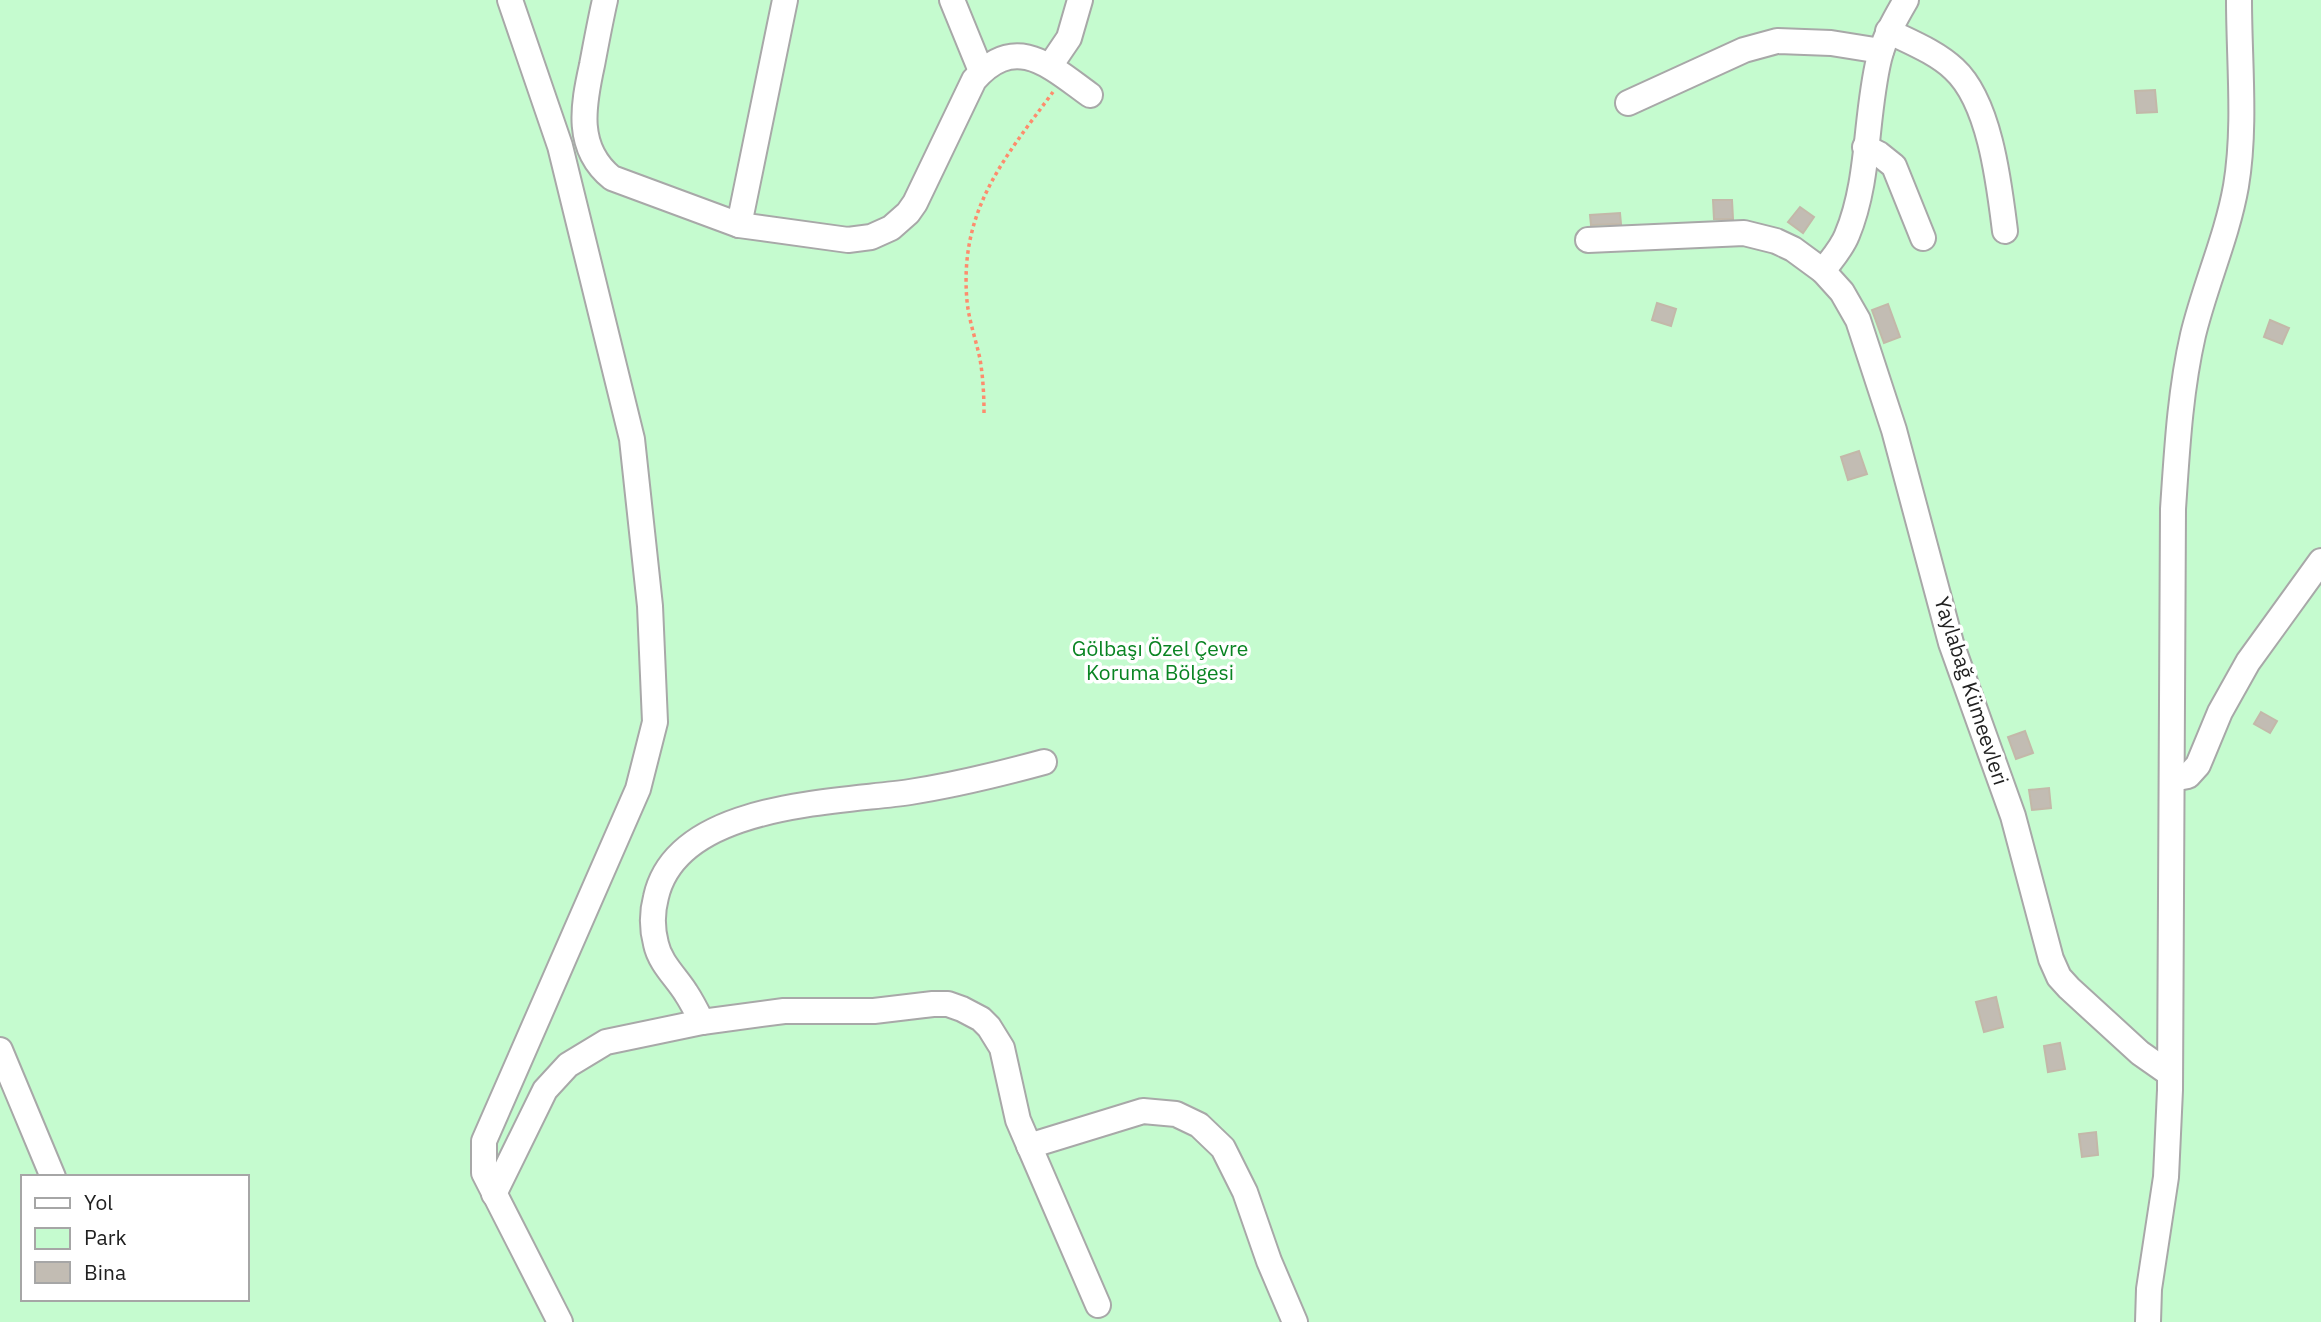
<svg xmlns="http://www.w3.org/2000/svg" width="2321" height="1322" font-family="'IBM Plex Sans',sans-serif">
  <rect width="100%" height="100%" fill="#f1efe7"/>
  <path fill="#c5fbcf" fill-rule="evenodd" d="M0,0h2321v1322h-2321zM23,1177h224v122h-224z"/>
  <g fill="#c2bcb3" stroke="#c3b8a9" stroke-width="2">
    <polygon points="2155,90 2157,112 2137,113 2135,91"/>
    <polygon points="1713,200 1732,200 1733,219 1714,219"/>
    <polygon points="1800,207 1814,217 1803,233 1788,222"/>
    <polygon points="1620,213 1621,224 1591,225 1590,215"/>
    <polygon points="1657,303 1676,309 1671,326 1652,320"/>
    <polygon points="1888,304 1900,337 1884,343 1872,310"/>
    <polygon points="2270,320 2289,328 2282,344 2264,337"/>
    <polygon points="1859,451 1867,474 1848,480 1841,457"/>
    <polygon points="2261,712 2277,721 2270,733 2254,724"/>
    <polygon points="2025,731 2033,753 2016,759 2008,737"/>
    <polygon points="2049,788 2051,808 2032,810 2029,790"/>
    <polygon points="1996,997 2003,1027 1984,1032 1976,1002"/>
    <polygon points="2060,1043 2065,1069 2048,1072 2044,1046"/>
    <polygon points="2096,1132 2098,1155 2082,1157 2079,1134"/>
  </g>
  <g fill="none" stroke-linecap="round" stroke-linejoin="round">
    <g stroke="#a8a8a8" stroke-width="28">
      <g id="minor">
        <polyline points="510,0 560,146 632,439 650,606 655,722 638,789 484,1141 484,1173 560,1322"/>
        <path d="M605,0c-5,22 -9,44 -13,65 -9,41 -17,83 20,113l127,47 109,15 23,-3 20,-9 17,-15 7,-10 59,-123c42,-48 77,-13 116,15"/>
        <polyline points="952,0 981,71"/>
        <path d="M1888,31c22,11 48,21 66,38 36,33 45,114 51,162"/>
        <polyline points="1050,66 1069,38 1080,0"/>
        <polyline points="1628,103 1744,50 1777,41 1831,43 1881,51"/>
        <polyline points="1865,147 1879,154 1894,166 1923,238"/>
        <polyline points="739,225 785,0"/>
        <polyline points="1588,240 1744,233 1776,241 1793,249 1823,271 1842,292 1858,320 1894,430 1951,643 2013,816 2051,959 2059,977 2069,988 2140,1053 2170,1074"/>
        <path d="M1823,271c8,-11 19,-23 24,-36 23,-55 18,-118 32,-176 5,-21 16,-40 27,-59"/>
        <polyline points="2172,779 2188,776 2198,765 2220,712 2248,662 2321,561"/>
        <path d="M702,1022c-5,-10 -10,-20 -16,-29 -10,-16 -26,-30 -30,-49 -4,-15 -4,-32 0,-47 21,-94 178,-94 254,-105 45,-7 90,-18 134,-30"/>
        <polyline points="0,1050 53,1177"/>
        <polyline points="1029,1146 1143,1111 1176,1114 1199,1125 1223,1148 1245,1192 1269,1261 1295,1322"/>
        <polyline points="494,1194 545,1090 568,1065 606,1042 702,1022 784,1011 874,1011 933,1004 948,1004 962,1009 981,1019 989,1027 1002,1048 1018,1120 1098,1305"/>
        <path d="M2148,1322l1,-33 17,-112 4,-87 3,-581c4,-59 7,-117 20,-174 12,-50 34,-98 43,-149 10,-60 3,-125 3,-186"/>
      </g>
    </g>
    <path stroke="#fd8c6d" stroke-width="3.5" stroke-dasharray="3.5 3.5" stroke-linecap="butt" d="M984,413c0,-18 -1,-36 -4,-54 -4,-19 -11,-38 -13,-58 -8,-90 36,-141 86,-209"/>
    <use href="#minor" stroke="#fff" stroke-width="24"/>
  </g>
  <g text-anchor="middle" stroke-width="7" stroke-linejoin="round" paint-order="stroke">
    <g font-size="21" fill="#098422" stroke="#fff">
      <text x="1160" y="656">Gölbaşı Özel Çevre<tspan x="1160" dy="24">Koruma Bölgesi</tspan></text>
    </g>
    <g font-size="21" fill="#212121" stroke="#fff">
      <text transform="translate(1971 691) rotate(72)" y="7">Yaylabağ Kümeevleri</text>
    </g>
  </g>
  <rect x="21" y="1175" width="228" height="126" fill="#ffffff" stroke="#a6a6a6" stroke-width="2"/>
  <rect x="35" y="1198" width="35" height="10" fill="#ffffff" stroke="#a6a6a6" stroke-width="2"/>
  <text x="84" y="1210" font-size="21" fill="#212121">Yol</text>
  <rect x="35" y="1228" width="35" height="21" fill="#c5fbcf" stroke="#a6a6a6" stroke-width="2"/>
  <text x="84" y="1245" font-size="21" fill="#212121">Park</text>
  <rect x="35" y="1262" width="35" height="21" fill="#c2bcb3" stroke="#a6a6a6" stroke-width="2"/>
  <text x="84" y="1280" font-size="21" fill="#212121">Bina</text>
</svg>
